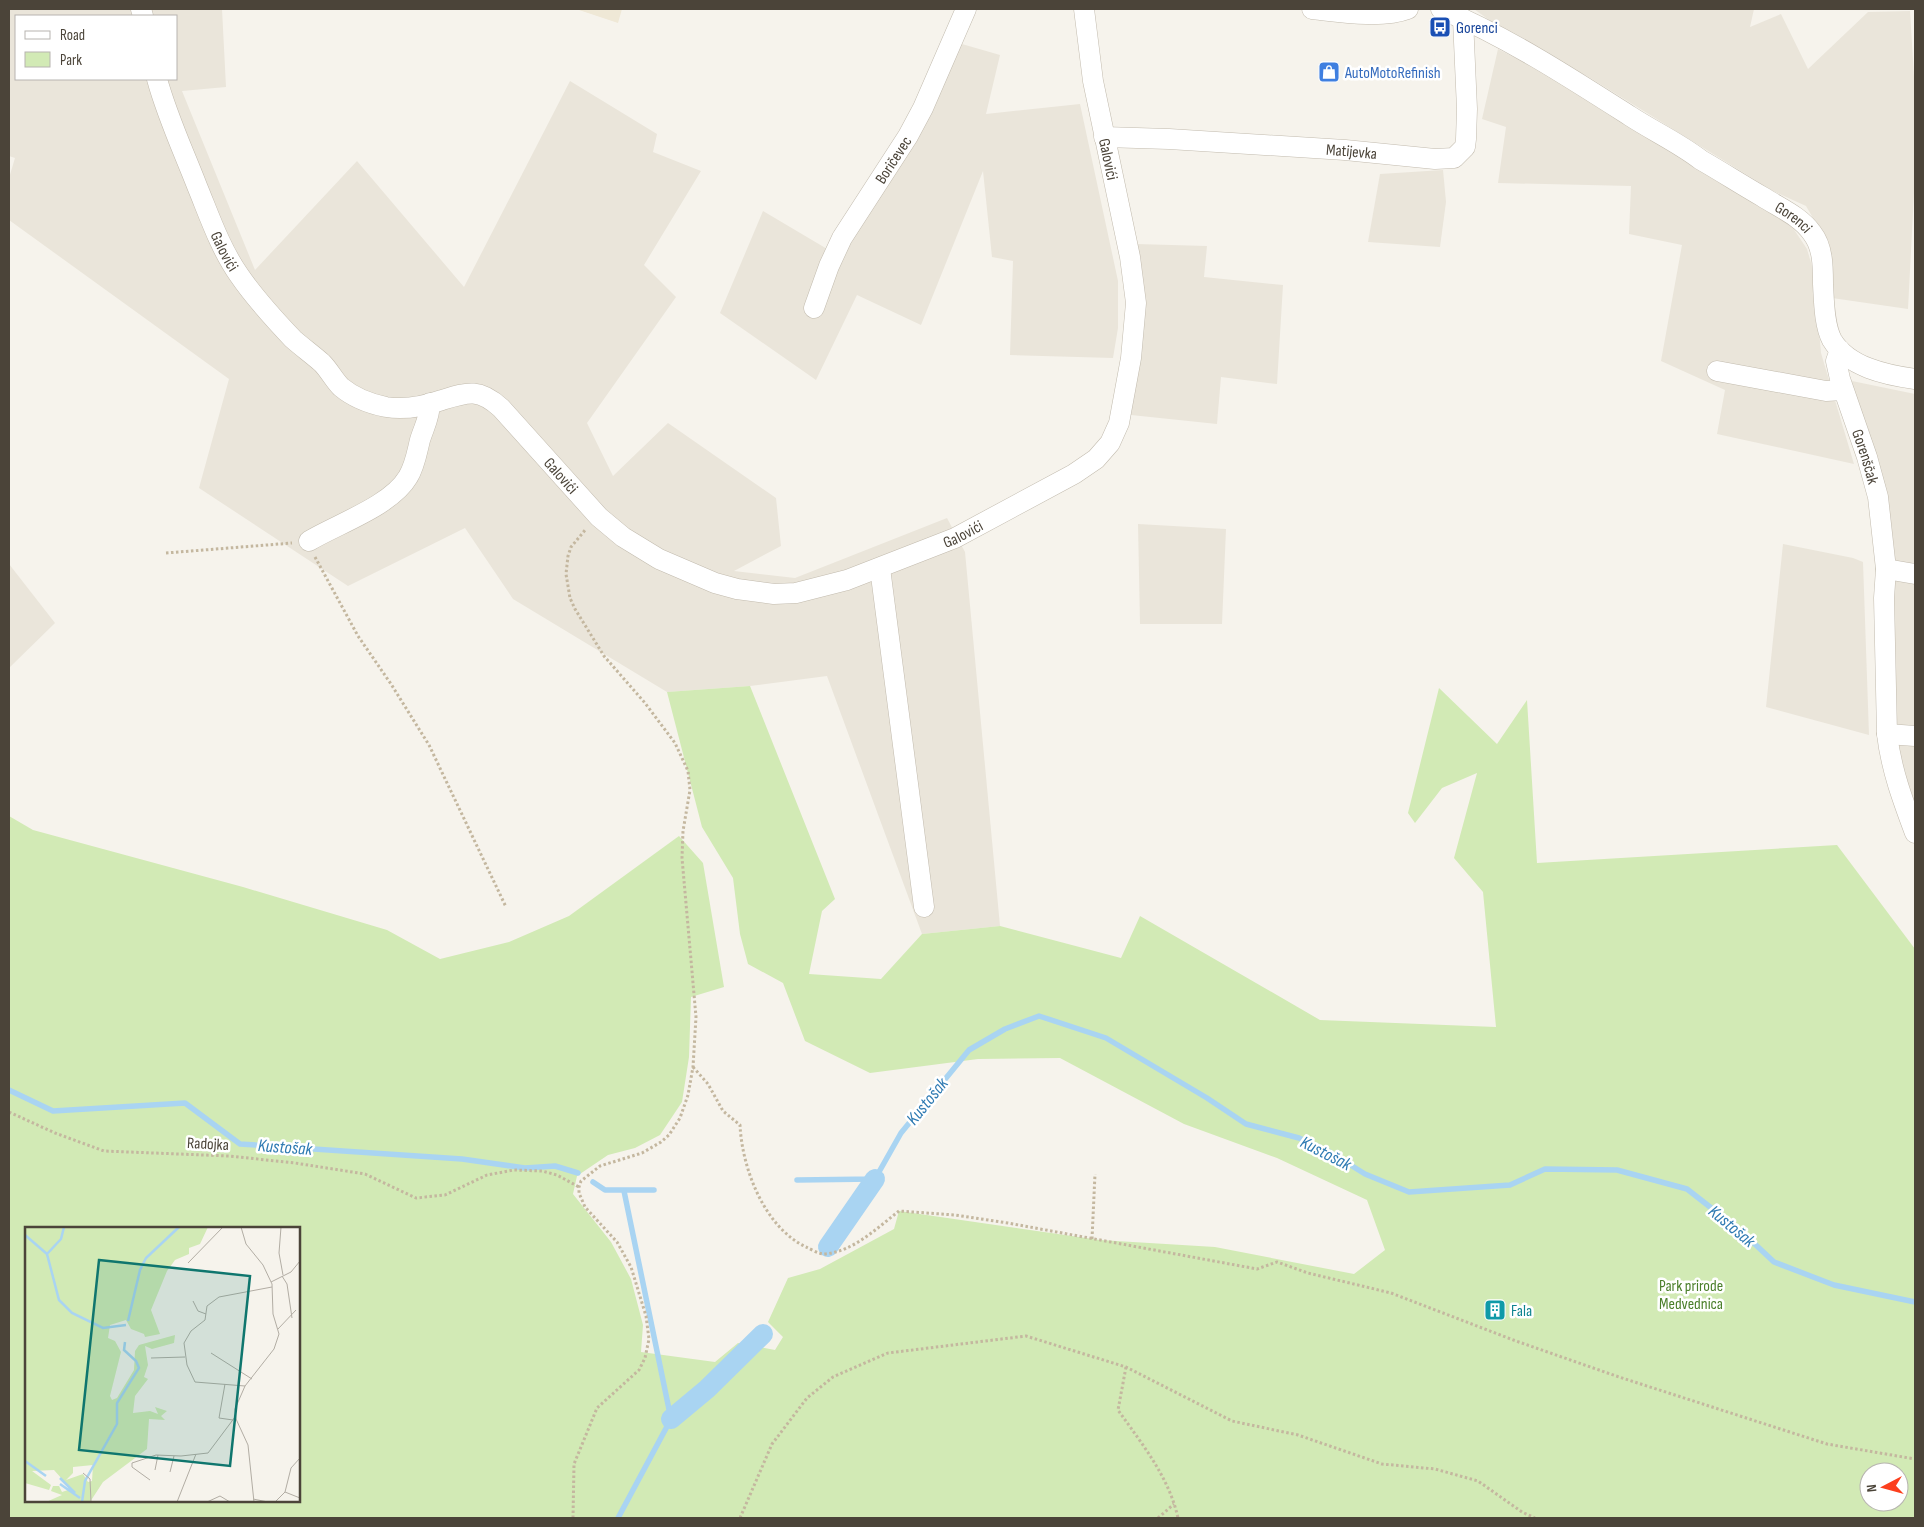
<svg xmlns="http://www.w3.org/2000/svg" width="1924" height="1527" font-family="'Sofia Sans Condensed',sans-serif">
  <rect width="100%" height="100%" fill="#f6f3ec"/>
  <g fill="#eae5da" fill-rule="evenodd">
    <path d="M9,9h213l4,78 -44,4 73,179 102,-109 107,126 106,-206 87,53 -4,18 48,19 -57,94 32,32 -89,126 26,53 55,-53 108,75 5,48 -47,25 61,7 152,-60 18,34 35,374 -78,8 -95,-258 -77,10 -83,6 -154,-93 -48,-71 -117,58 -149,-98 30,-109 -220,-159v-42l6,-20 -6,-2zM16,16h160v63h-160z"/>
    <polygon points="1474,9 1754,9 1750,27 1781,14 1808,69 1868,12 1910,11 1915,93 1915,174 1908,309 1832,298 1828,244 1806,206 1773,191 1587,76 1523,45"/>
    <polygon points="955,42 1000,55 986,114 1080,104 1118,281 1118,328 1113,358 1010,355 1013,261 992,257 983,171 921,325 857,295 816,380 720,313 763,211 839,256"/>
    <polygon points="1498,49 1544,73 1728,183 1793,228 1807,249 1814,273 1821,353 1854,464 1717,434 1725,390 1661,361 1682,245 1629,234 1631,186 1498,183 1506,127 1482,119"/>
    <polygon points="1443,170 1446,202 1440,247 1368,242 1380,174"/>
    <polygon points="1136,244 1207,246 1204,277 1283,285 1277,384 1221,377 1217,424 1131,415 1142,308"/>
    <polygon points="1852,381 1915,394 1915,811 1896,753 1871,448"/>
    <polygon points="1138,524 1226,529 1222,624 1140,624"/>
    <polygon points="1783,544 1853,558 1863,562 1869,735 1766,707"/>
    <polygon points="9,564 55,623 9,668"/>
  </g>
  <polygon fill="#efe8d6" points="576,9 622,9 618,23"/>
  <path fill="#d2eab5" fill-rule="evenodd" d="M750,686l85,213 -13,12 -13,63 72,5 41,-45 78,-8 121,32 19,-42 180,104 176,7 -13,-135 -29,-34 23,-85 -35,15 -27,35 -7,-10 31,-125 58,56 30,-44 10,163 300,-18 78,104v569h-1906v-702l24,14 210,57 144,43 53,29 69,-17 60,-26 110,-80 24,27 21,124 -33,10 -2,60 -7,45 -22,33 -25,13 -27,7 -31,21 -4,18 38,48 20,37 12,46 -2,27 74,10 23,-19 37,7 8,-13 -15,-15 20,-44 32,-9 74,-40 5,-18 201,29 115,7 139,27 31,-24 -18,-50 -90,-42 -93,-34 -124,-66 -82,1 -108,14 -65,-32 -22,-58 -35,-19 -8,-30 -7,-56 -31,-51 -35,-135zM26,1228h273v273h-273zM1869,1472h30v30h-30z"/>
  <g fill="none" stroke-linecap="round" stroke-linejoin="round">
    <g stroke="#a9d4f2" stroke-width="5.5">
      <polyline points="9,1090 53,1111 185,1103 240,1144 462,1159 525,1168 555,1166 578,1173"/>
      <polyline points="797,1180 875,1179 901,1133 969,1050 1005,1029 1039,1016 1106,1038 1207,1098 1246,1124 1299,1138 1328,1151 1365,1174 1409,1192 1510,1185 1545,1169 1617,1170 1687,1189 1742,1232 1774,1262 1834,1285 1915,1302"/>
      <polyline points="593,1182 605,1190 654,1190"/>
      <polyline points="618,1518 671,1419 624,1191"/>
    </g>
    <g stroke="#a9d4f2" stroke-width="20">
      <polyline points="828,1247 875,1179"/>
      <polyline points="671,1419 707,1389 763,1334"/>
    </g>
    <g stroke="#c2bbae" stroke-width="21">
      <g id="minor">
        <polyline points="141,9 143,16"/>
        <path d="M1312,9c27,3 70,10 96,0"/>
        <path id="s1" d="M1441,9c66,28 128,68 189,107 23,15 49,27 71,44 21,12 41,25 62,37 17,11 37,19 49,36 11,14 11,33 11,51 1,16 1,41 9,56 16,27 54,35 83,39"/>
        <path id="s2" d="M157,79c10,37 26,71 40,107 12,29 23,62 42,89 15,22 35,44 54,64 9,8 20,16 29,24 7,7 12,17 19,24 12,10 30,17 45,20 18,3 39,-1 56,-7 26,-8 37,-12 59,8l98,109 24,20 36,22 56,24 22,6 37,5 22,-1 51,-13 108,-42 119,-64 22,-15 14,-16 9,-20 12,-65 5,-55 -6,-46 -37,-176 -9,-72"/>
        <path id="s3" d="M1104,137l65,2 176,11 90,9 19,-1 11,-11 1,-8 1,-30 -4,-90"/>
        <path id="s4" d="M814,308l15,-42 13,-28 66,-102 15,-28 43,-99"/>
        <path id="s5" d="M1840,350l-4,11 4,18 27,78 11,40 8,72 -2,29 3,136c4,35 16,67 28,99"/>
        <polyline points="1717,371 1826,391 1843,390"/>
        <path d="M309,541c28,-17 82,-35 99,-64 7,-11 9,-25 12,-37 4,-13 10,-23 10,-37"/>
        <polyline points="880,568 924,907"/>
        <polyline points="1886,569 1915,574"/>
        <polyline points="1887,734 1915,736"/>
      </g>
    </g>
    <g stroke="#c4b79f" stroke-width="3" stroke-dasharray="2.5 2.5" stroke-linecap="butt">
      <polyline points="166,553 292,543"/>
      <polyline points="315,557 358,636 391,684 429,745 506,907"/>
      <path d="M693,1067l15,17 15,27 17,14c2,43 24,102 66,122 5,2 12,7 18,7 29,-2 53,-26 75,-43l56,4 53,8 249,46 20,-7 31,11 83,20 125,48 103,36 208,67 88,15"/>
      <polyline points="9,1112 55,1133 104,1151 229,1156 295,1163 365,1174 416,1198 445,1195 487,1175 514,1170 542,1171 557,1175 579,1187"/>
      <polyline points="1092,1239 1095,1174"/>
      <path d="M1126,1367l-8,43c24,34 51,67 60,108"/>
      <polyline points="573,1518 574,1464 597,1408 639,1370 645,1358 649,1339 646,1316 631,1267 617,1242 585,1207 579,1193 579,1187 581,1181 600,1166 642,1153 661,1142 669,1135 680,1118 688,1095 693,1067 696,1017 682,858 683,831 690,790 688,771 675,743 645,703 604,656 575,609 570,598 566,574 568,556 571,547 586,529"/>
      <polyline points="740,1518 772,1444 807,1398 833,1377 888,1353 1026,1336 1126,1367 1232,1421 1298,1435 1382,1464 1435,1469 1478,1481 1522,1512 1535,1518"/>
      <polyline points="1158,1518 1174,1504"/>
    </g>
    <use href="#minor" stroke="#fff" stroke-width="20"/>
  </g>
  <defs>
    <g id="bus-square" transform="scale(1.125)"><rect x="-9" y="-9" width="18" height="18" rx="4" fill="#1a4fb4" stroke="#fff"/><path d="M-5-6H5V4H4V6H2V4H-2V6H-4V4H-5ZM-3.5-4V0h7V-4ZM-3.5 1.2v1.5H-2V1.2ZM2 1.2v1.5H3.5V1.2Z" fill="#fff"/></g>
    <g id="shop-square" transform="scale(1.125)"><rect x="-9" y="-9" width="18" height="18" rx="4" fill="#3f7fe0" stroke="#fff"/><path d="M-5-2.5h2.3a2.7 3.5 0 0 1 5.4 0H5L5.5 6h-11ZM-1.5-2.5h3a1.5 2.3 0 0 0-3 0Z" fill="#fff"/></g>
    <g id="building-square" transform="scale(1.125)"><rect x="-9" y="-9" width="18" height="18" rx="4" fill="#0f9aa8" stroke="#fff"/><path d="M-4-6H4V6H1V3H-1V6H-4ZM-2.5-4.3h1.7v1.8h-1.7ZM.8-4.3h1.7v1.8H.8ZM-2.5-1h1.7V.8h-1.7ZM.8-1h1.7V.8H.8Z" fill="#fff"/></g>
  </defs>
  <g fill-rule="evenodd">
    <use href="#bus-square" x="1440" y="27"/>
    <use href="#shop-square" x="1329" y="72"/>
    <use href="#building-square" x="1495" y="1310"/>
  </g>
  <g text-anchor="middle" stroke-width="5" stroke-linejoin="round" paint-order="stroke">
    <g font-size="16" fill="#164399" stroke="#fff" text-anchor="start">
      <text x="1456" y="33">Gorenci</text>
    </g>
    <g font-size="16" fill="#366cbe" stroke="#fff" text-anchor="start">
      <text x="1345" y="78">AutoMotoRefinish</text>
    </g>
    <g font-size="16" fill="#4b4439" stroke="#fff">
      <text dy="6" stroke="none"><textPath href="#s3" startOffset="248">Matijevka</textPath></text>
      <text transform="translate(1109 159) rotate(78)" y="6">Galovići</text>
      <text dy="6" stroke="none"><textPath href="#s4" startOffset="169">Boričevec</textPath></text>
      <text dy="6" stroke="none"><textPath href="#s1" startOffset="410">Gorenci</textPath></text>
      <text dy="6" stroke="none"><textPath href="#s2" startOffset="185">Galovići</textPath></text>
      <text dy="6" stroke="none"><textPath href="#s5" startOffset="112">Gorenščak</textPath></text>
      <text dy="6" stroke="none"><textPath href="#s2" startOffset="626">Galovići</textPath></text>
      <text dy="6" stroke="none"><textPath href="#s2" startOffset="1076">Galovići</textPath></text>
      <text transform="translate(208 1143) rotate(3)" y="6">Radojka</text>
    </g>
    <g font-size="16" fill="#4a7f2a" stroke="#fff">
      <text x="1691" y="1291">Park prirode<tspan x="1691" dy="18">Medvednica</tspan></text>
    </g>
    <g font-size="16" fill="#0d838f" stroke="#fff" text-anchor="start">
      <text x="1511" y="1316">Fala</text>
    </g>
    <g font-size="18" font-style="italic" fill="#2e7ab2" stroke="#fff">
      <text transform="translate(927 1101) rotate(-51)" y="6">Kustošak</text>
      <text transform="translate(285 1147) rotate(4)" y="6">Kustošak</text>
      <text transform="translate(1326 1153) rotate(27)" y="6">Kustošak</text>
      <text transform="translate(1732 1226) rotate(40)" y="6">Kustošak</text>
    </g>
  </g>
  <g transform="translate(25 1227)">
    <rect width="275" height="275" fill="#f6f3ec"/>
    <path d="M0,0h183l-8,17 -11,4v6l-14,6 -8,11 -16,39 9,24 -15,3 -1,-3 -13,-5 -5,-9 -16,5 -2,13 7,3 6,11 -11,44 2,4 5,-2 17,-28 1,-19 4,-6 36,-10 -1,8 -22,6 -7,-3 3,19 -4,12 4,2 -13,17 -2,17 17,-2 8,3 -3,-7 12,4 -6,5 4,4 -16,-1 -2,30 -44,33 -13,20h-44l16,-7 -11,-4 2,-5h6l3,6 9,-3 -17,-19 -22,1 19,14 -2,5 -24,-7zM68,238l-1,16 -4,1 -5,-8 -17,6 7,-7v-6z" fill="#d2eab5" fill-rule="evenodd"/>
    <path fill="none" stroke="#a9d4f2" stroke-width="2.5" d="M39,0l-3,12 -14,15 12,46 13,13 31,15 23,-3M0,8l22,19M103,94l12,-51 6,-12 33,-31M0,234l21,15M35,251l15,15M35,257l20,14M57,275l3,-21 32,-57v-21l22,-35 -3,-7 -12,-11 1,-8"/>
    <path fill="none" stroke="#b2ada4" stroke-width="1" d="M216,0l5,17 17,21 9,19 1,30 6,20 -5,15 -29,37 -10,23 1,10 12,26 6,57M256,0l-2,26 4,22M163,36l35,-36M257,49l5,8 5,34M246,55l20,-10 9,-11M168,74l5,10 8,3M253,102l18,-19M186,126l41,26M126,131l34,-1M200,157l-6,34 14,2M220,159l-50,-4 -8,-17 -3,-22 7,-12 14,-11 2,-14 12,-9 53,-10M130,243l3,-15M145,245l4,-16M58,246l7,6 1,23M125,253l-18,-13v-4l24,-8 25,1 27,-3 27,-36M260,265l15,6M228,272l15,3M152,275l19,-48M182,275l13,-6 10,6M250,275l10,-10 6,-24 9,-10"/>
    <path fill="#0f766e" fill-opacity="0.15" stroke="#0f766e" stroke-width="2.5" d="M74,33l151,16 -20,190 -151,-16z"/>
    <rect width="275" height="275" fill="none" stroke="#4b4439" stroke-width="2.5"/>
  </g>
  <rect width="1924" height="1527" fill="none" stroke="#4b4439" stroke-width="20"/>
  <rect x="15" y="15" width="162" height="65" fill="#ffffff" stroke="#b7b4b0"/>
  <rect x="25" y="31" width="25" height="8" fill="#ffffff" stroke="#b7b4b0"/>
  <text x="60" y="40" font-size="15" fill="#4b4439">Road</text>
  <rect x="25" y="52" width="25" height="15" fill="#d2eab5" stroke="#b7b4b0"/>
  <text x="60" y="65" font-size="15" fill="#4b4439">Park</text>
  <g transform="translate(1884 1487) rotate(264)"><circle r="24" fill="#ffffff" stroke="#b7b4b0"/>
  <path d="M0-4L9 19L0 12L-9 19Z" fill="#fc3f1d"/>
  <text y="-8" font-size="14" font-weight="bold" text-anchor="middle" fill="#4b4439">N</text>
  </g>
</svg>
